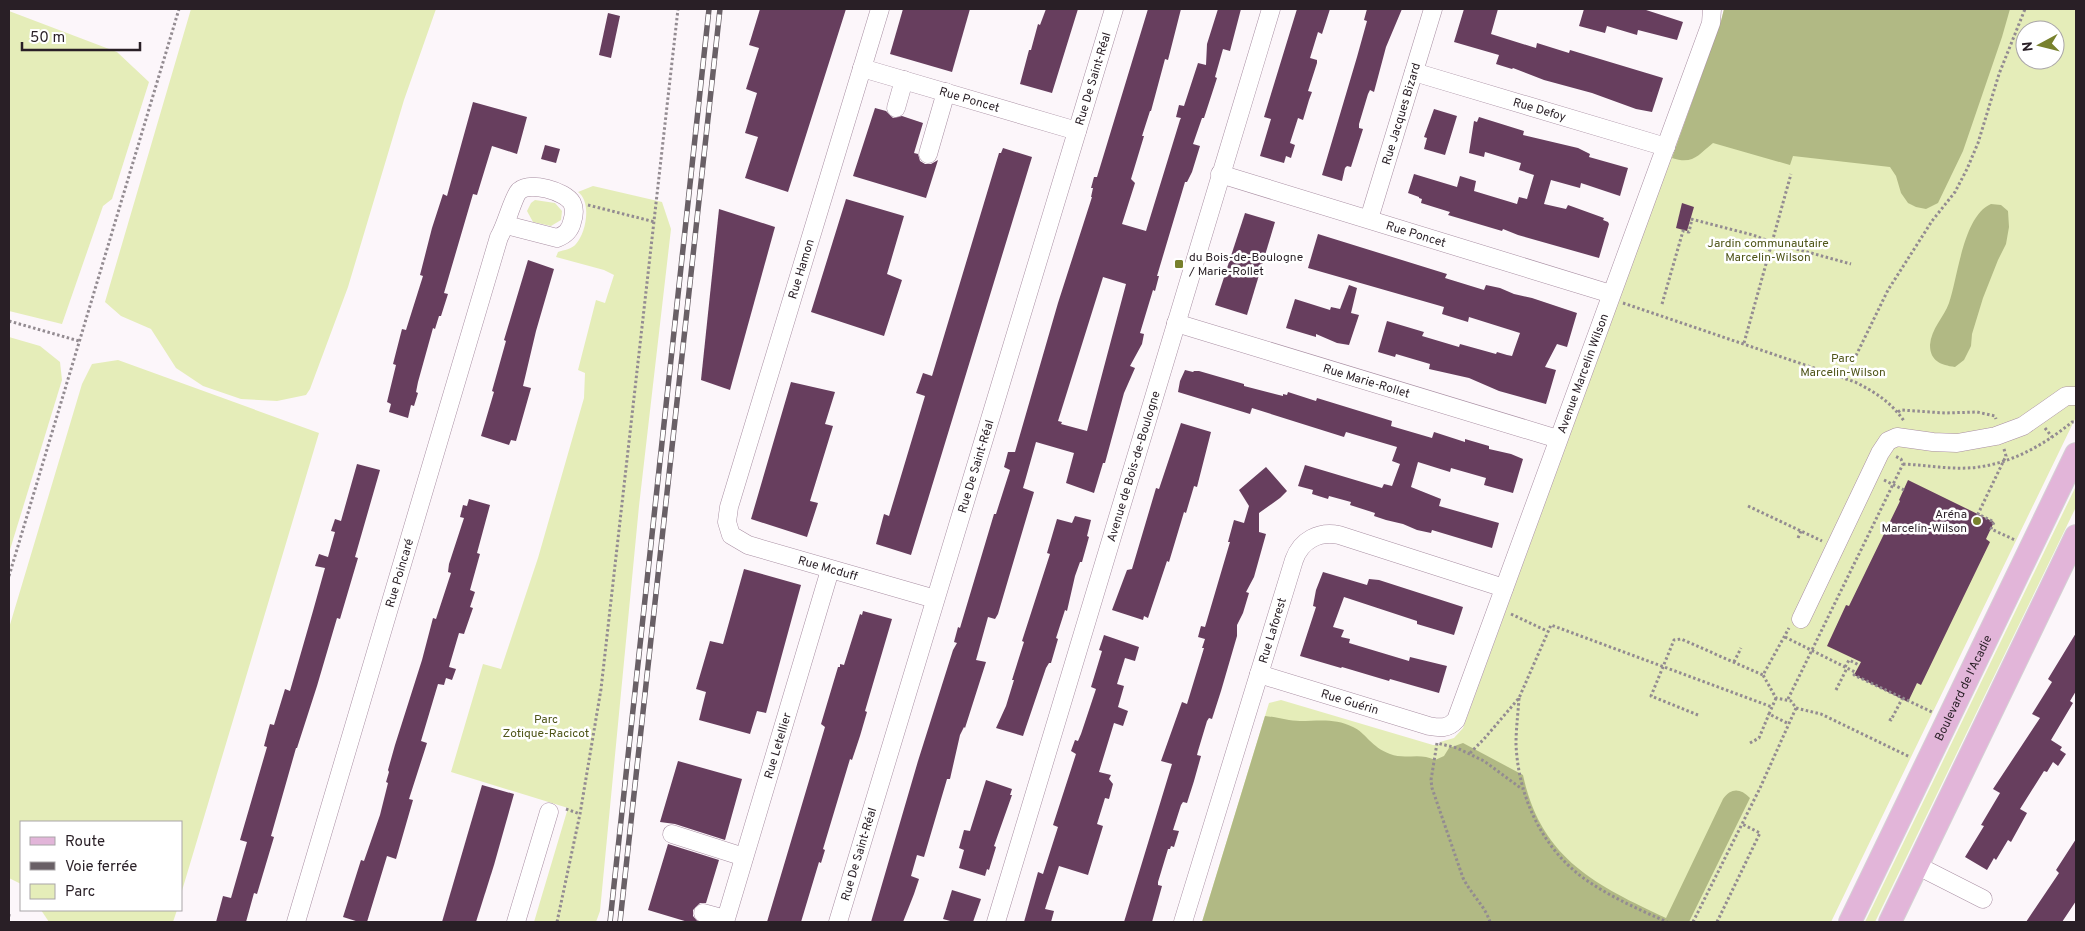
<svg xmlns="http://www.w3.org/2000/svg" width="2085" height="931" font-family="Overpass,sans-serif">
  <rect width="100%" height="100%" fill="#fcf6fa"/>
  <g fill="#e5edb9" fill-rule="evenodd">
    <polygon points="191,9 436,9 404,100 348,287 310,389 306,395 277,401 241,399 203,386 176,368 151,329 121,316 105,302"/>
    <path d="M1724,9h352v408l-245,505h-629l67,-219 12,-3 152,45h7v-3l14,-4 9,-10 258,-707zM2025,30h30v30h-30z"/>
    <polygon points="9,11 117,52 149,82 112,199 103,206 62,324 9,311"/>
    <path d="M593,186l69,16 9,27 -32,277 -39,405 -4,11h-62l34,-114 -117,-36 32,-108 18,5 37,-111 46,-160 1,-25 -7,-3 18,-70 9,3 9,-28 -10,-5 -48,-13 2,-5c6,-2 14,-3 18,-8 10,-11 16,-42 2,-52z"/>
    <polygon points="535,200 555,203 562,211 561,220 551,226 533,222 527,211 531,203"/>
    <polygon points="9,337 40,346 60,362 62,380 9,553"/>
    <polygon points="118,360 319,433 181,894 181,822 21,822 21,884 9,878 9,628 82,384 92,364"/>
    <polygon points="2076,486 2076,507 1875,922 1865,922"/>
    <polygon points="41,910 177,910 173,922 49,922"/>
  </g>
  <g fill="#b1b984">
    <path d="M1724,9h286l-8,28 -39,114 -25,52 -12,6 -10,-2 -8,-4 -7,-10 -5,-17 -6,-9 -97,-11 -3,9 -77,-22c-15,12 -20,22 -41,15l49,-137z"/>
    <path d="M1991,204l10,1 7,6 1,16 -3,17 -8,16 -15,38 -11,36 -1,12 -7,14 -9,7c-14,-2 -25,-6 -25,-22 1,-16 14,-28 19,-42 9,-26 14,-87 42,-99z"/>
    <path d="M1265,716c11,1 24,5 35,5 19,0 35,-3 53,6 13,6 18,20 37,27 15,6 30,-2 45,6l9,-4 5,-8 14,-5 60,32c18,84 73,110 143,143l57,-119c8,-11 17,-11 27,-1l-61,124h-487z"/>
  </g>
  <g fill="#673e5e" fill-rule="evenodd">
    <polygon points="760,9 846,9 788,192 745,178 758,137 745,133 757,93 746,89 759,48 749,45"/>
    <polygon points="903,9 970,9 952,72 890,54"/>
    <polygon points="1046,9 1078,9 1052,93 1020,84 1029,50 1031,50 1038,24 1040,25"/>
    <path d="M1148,9h33l-13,51 -3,-1 -14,52h-1l-8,25h2l-13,43 4,4 -13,41 24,7 34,-111 1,-2 -5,-1 3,-12 5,1 14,-43 8,2 1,-21 11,-35h23l-11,42 -7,-2 -8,28 2,1 -13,40h-2l-9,26 7,2 -8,26 -5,10h-2l-28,94h2l-4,15 -2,-1 -13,43 4,1 -2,10 -12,22 5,2 -11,25 -19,70h-2l-9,30 -28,-10 8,-30 -38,-11 -13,46 11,4 -36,122 -3,5 -7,-2 -12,43 10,2 -21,66 -1,-1 -4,8 -10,44h-3l-23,78 -7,-2 -6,21 8,3 -5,15 -11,28h-32l47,-161 35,-111 4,-7 -3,-1 4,-15 2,1 34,-114h2l14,-44 -6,-3 4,-15h7l43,-149 34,-106h-1l2,-9h-2l3,-11h3zM1103,277l23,7 -39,147 -26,-7 1,-2 -4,-1z"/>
    <polygon points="1297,9 1330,9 1322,34 1318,32 1310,58 1317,60 1317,63 1308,91 1312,92 1309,100 1303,120 1298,118 1290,143 1295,145 1291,158 1286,156 1284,163 1260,156 1271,119 1264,117"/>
    <polygon points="1367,9 1402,9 1386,47 1374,92 1370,90 1368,94 1359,124 1359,128 1363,129 1351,167 1347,166 1345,168 1342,181 1322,175 1357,57 1367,21 1364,20"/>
    <polygon points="1464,9 1498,9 1491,34 1536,48 1537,43 1569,53 1570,50 1663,78 1652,112 1636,109 1592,93 1544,80 1513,68 1512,69 1496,64 1499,55 1454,42"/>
    <polygon points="1584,9 1643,9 1683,22 1677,40 1638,30 1637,35 1607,26 1605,33 1579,26"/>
    <polygon points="608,13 620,16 611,58 599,55"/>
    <polygon points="473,102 527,117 517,154 492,146 477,195 473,194 444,293 448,294 441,316 439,316 435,329 433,328 418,382 416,392 418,393 414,406 411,405 408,418 389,412 391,404 387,402 396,365 393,364 402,329 406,330 423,276 420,275 432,228 443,194 447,196"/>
    <polygon points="875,108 886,111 893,118 902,116 923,123 914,153 918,154 920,161 925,164 931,164 938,160 926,198 853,176"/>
    <polygon points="1434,109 1457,116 1445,155 1424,149 1427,138 1424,137"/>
    <polygon points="1479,117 1524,131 1523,135 1578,148 1590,154 1589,157 1628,168 1620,196 1581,183 1580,188 1551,180 1544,204 1566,209 1568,205 1604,218 1603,220 1608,222 1609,224 1599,258 1518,235 1503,229 1502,231 1448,215 1450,212 1421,203 1422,199 1419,198 1419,197 1408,193 1414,174 1457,187 1460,176 1476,181 1474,191 1517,204 1519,197 1527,199 1534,175 1519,170 1521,163 1485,152 1484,157 1469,153 1474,121 1477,122"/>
    <polygon points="545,145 560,149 556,163 541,159"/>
    <polygon points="1003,148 1032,157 911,555 876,544 884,514 889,516 925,396 916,393 923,373 932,376 999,153 1001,153"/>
    <polygon points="846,199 904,216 887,274 902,280 884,336 811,312"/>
    <polygon points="1682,203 1694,207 1687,231 1676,228"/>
    <polygon points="719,209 775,227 730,390 701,380"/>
    <polygon points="1245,213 1275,222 1247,315 1215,305"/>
    <polygon points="1318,234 1447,274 1445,278 1484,290 1486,285 1500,288 1514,294 1532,298 1577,313 1567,347 1557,344 1545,367 1556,370 1546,404 1499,391 1469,378 1429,369 1430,364 1396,354 1395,357 1378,352 1387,321 1424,332 1422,336 1459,347 1460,344 1496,354 1497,352 1507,355 1512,356 1520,333 1469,317 1468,322 1442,314 1444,307 1308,268"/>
    <polygon points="528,260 554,269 536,331 523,386 531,388 516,441 511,440 509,445 481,436 494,392 492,391 506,341 504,340"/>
    <polygon points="1349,285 1357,288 1351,313 1359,315 1349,345 1337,343 1316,334 1316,337 1286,328 1295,299 1330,310 1331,307 1340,309"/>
    <polygon points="1185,370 1193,372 1194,371 1199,371 1244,384 1244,386 1283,396 1283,394 1287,395 1288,392 1316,401 1317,398 1392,421 1391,426 1432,438 1434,432 1465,442 1465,439 1489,446 1489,449 1511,454 1523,459 1513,493 1484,485 1486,478 1451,468 1450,472 1418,462 1411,487 1441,499 1439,506 1499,523 1492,548 1432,530 1431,533 1417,530 1403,524 1386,520 1374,516 1375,513 1350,505 1351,502 1329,496 1328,499 1312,494 1313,490 1298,486 1305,465 1382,488 1384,484 1392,486 1400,464 1392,461 1397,447 1346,432 1344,437 1252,408 1250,414 1178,392 1180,381"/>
    <polygon points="791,382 835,392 825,424 833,426 810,501 818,503 807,537 751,519"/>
    <polygon points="1181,423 1211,432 1197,487 1194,486 1186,513 1184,512 1169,562 1167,561 1148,618 1144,616 1143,620 1112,610 1127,570 1132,569 1156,488 1159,489"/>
    <polygon points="357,464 380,470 355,557 358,558 340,619 337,618 317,686 297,748 296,748 271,836 274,837 257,894 254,893 246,922 216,922 223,896 231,898 247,842 240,840 267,747 264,746 268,731 270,724 274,725 285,689 290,691 313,611 325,568 315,566 319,554 328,557 335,532 331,531 335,519 341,521"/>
    <polygon points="1266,467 1287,491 1280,498 1259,513 1259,532 1266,534 1254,577 1246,592 1249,593 1243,613 1237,625 1237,636 1221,691 1212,719 1209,718 1207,721 1198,751 1197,755 1201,756 1194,781 1187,803 1183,802 1181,805 1173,830 1179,831 1174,847 1171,846 1170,849 1168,849 1158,882 1158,885 1162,886 1152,922 1124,922 1172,764 1161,761 1182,702 1187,704 1204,648 1202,648 1205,639 1198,637 1201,626 1205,627 1230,542 1228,542 1234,520 1244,523 1249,506 1239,490"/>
    <polygon points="1908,480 1994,522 1986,539 1990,542 1921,685 1917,683 1908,702 1854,675 1861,662 1827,646 1846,605 1849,606 1900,501 1899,500"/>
    <polygon points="469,499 490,505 477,553 480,554 470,590 475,592 470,607 473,608 464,634 459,633 449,667 456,669 452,680 446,678 444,685 438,684 421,741 427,743 409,799 413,800 396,859 387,856 367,922 359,922 343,917 361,860 364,861 380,815 388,783 386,782 389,772 388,770 395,745 422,660 433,618 436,619 451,573 448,572 449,564 464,518 460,517 463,505 467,506"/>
    <polygon points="1075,516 1091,520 1087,536 1089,537 1082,562 1080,562 1075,576 1067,611 1065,610 1056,638 1058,639 1051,663 1049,663 1046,668 1023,736 996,728 1006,706 1014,680 1012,680 1024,642 1022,641 1050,554 1047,553 1057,519 1072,523"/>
    <polygon points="744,569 801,585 766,713 757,711 750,734 699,720 706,692 696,689 710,641 723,644"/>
    <polygon points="1323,572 1367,585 1369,579 1379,580 1463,607 1454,635 1417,624 1417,621 1344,597 1333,627 1344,630 1341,637 1350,639 1349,643 1409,661 1410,657 1447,666 1439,693 1390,679 1389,681 1342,667 1341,668 1300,656 1316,607 1313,606 1316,590"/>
    <polygon points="863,611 892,619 865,711 867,712 860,736 852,760 850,759 823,849 825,850 821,863 819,862 801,922 767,922 825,727 821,724 838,667 840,667 840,664 844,665 860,614 862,615"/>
    <polygon points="2076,633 2076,691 2070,701 2073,703 2051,740 2062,747 2060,750 2066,754 2058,766 2053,762 2047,772 2044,771 2020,809 2027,813 2011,842 2008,840 1996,860 1994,858 1987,870 1965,857 1984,826 1981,825 2000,793 1993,789 2040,718 2032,714 2052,682 2048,679"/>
    <polygon points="1104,635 1139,647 1135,661 1125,658 1117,684 1124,686 1118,707 1128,711 1123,726 1114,723 1099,772 1111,775 1109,779 1113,784 1109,799 1105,798 1097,824 1103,826 1088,875 1059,866 1045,909 1054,911 1051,922 1024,922 1038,872 1043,874 1058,827 1053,825 1076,754 1071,751 1075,740 1078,741 1081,734 1096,689 1091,687 1102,651 1099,650"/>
    <polygon points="678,761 742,779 725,840 675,824 660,822"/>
    <polygon points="986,780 1012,789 1010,795 1012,795 994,846 996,847 989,870 987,869 985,876 959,868 964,850 959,848 964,830 970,831"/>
    <polygon points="482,785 514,794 494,865 476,922 442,922"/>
    <polygon points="2076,839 2076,901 2062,922 2026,922 2059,873 2056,870"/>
    <polygon points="668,844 719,860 706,903 700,903 693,910 693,916 698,922 688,922 648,910"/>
    <polygon points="952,890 981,899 973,922 954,922 943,919"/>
  </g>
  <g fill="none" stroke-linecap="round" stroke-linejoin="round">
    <g stroke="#a98fa3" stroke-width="19">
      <g id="minor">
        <path id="s1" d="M880,9l-151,498 -2,15 4,13 17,10 187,54"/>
        <path id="s2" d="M862,68l215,63"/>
        <path id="s3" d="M1414,72l252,75"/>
        <polyline points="896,108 904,80"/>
        <polyline points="928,154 946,92"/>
        <path id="s4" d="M1220,174l391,120"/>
        <path id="s5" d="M1369,219l64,-210"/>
        <path id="s6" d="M1176,323l382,116"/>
        <polyline points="1801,619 1880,453 1888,441 1897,437 1933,442 1957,443 1996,436 2023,426 2066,396 2076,396"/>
        <path id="s7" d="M1259,674l170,52c11,2 19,3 27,-6l255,-697 1,-14"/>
        <polyline points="672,834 744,857"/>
        <polyline points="1918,866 1983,899"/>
        <polyline points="703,913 725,919"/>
        <path id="s8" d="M296,922l203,-685c7,-11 14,-40 20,-46 11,-10 46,0 53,12 3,6 2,13 0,19 -2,9 -7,13 -15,16l-51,-13"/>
        <polyline points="516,922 549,812"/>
        <path id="s9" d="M725,922l105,-352"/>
        <path id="s10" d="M838,922l276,-913"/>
        <path id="s11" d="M996,922l275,-913"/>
        <path id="s12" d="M1183,922l111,-362c7,-20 25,-29 45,-25l165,53"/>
      </g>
    </g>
    <g stroke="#d4d2d4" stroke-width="24">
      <g id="major">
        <path id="s13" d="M1850,922l226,-468"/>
        <polyline points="1890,922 2076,536"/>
      </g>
    </g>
    <g stroke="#938b91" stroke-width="3" stroke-dasharray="2.5 2.5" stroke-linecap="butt">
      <polyline points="588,205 655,222"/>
      <polyline points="1691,219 1753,235 1771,242 1851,264"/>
      <path d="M1623,303l232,79c20,10 36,20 49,39"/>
      <polyline points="1662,304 1683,231 1689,232 1692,219"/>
      <polyline points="9,321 79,341"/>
      <polyline points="1744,343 1791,174"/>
      <polyline points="1845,378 1888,290 1932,221 1955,192 1967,169 1978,143 1999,74 2025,9"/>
      <polyline points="1898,412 1901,410 1945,413 1977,412 1995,416 1996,419"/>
      <polyline points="2045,428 2052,437"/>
      <polyline points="2004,449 2006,456 1978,514 1994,522 1991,529 2015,540"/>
      <path d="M1903,464c22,1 43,5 65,4 39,-2 75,-22 104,-46h4"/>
      <polyline points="1884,480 1904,490"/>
      <polyline points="1748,506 1822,541"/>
      <polyline points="1798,538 1801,531"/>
      <polyline points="9,576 179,9"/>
      <polyline points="1511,614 1547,631"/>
      <polyline points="1785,637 1855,672 1854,675 1932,712"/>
      <polyline points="1734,662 1741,648"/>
      <polyline points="1845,667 1849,660 1859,665"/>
      <polyline points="1836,690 1847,668"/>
      <path d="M1519,698c-1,16 -3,31 -3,46 2,51 25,102 66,133 26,19 56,32 85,45"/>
      <polyline points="1776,698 1769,714 1789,724"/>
      <polyline points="1788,699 1903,464 1901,459 1895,456"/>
      <polyline points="1796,708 1821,714 1910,757"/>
      <polyline points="1698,715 1651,696 1674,640 1681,639 1763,675"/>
      <polyline points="1889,719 1891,720 1902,699"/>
      <polyline points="1750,743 1759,738 1769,714"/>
      <polyline points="1470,753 1484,739 1519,698 1551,625 1772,707"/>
      <polyline points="566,809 580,814"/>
      <polyline points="9,914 9,918"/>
      <polyline points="557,922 580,814 601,689 678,9"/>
      <path d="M1490,922c-5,-16 -19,-28 -27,-44l-31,-90 -1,-8 6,-37 20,5 27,13 38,28"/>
      <polyline points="1693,922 1760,788 1796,708 1791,701 1776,698 1763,675 1789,628"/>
      <polyline points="1717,922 1760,833 1742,824"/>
    </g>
    <use href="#minor" stroke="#fff" stroke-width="18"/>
    <use href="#major" stroke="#e2b5d9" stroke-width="22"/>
    <g stroke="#696066" stroke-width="5.5">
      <g id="rail">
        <polyline points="610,922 709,9"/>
        <polyline points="620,922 720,9"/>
      </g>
    </g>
    <use href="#rail" stroke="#fff" stroke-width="4" stroke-dasharray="11" stroke-linecap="butt"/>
  </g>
  <g fill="#78812d" stroke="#fff" stroke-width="2">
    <rect x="1174" y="259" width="10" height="10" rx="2.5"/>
    <circle cx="1977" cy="521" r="5"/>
  </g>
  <g text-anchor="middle" stroke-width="5" stroke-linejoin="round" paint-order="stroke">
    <g font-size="12" fill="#291f26" stroke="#fff">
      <text dy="4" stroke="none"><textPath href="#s10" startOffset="881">Rue De Saint-Réal</textPath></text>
      <text dy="4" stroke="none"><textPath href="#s2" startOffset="112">Rue Poncet</textPath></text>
      <text dy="4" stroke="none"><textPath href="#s3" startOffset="131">Rue Defoy</textPath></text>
      <text dy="4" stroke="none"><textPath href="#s5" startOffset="110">Rue Jacques Bizard</textPath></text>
      <text dy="4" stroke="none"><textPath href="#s4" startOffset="205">Rue Poncet</textPath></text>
      <text transform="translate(801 269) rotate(-73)" y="4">Rue Hamon</text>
      <text dy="4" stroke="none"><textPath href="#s7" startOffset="576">Avenue Marcelin Wilson</textPath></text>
      <text dy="4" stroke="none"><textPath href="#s6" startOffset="199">Rue Marie-Rollet</textPath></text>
      <text dy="4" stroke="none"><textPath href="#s10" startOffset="476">Rue De Saint-Réal</textPath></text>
      <text dy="4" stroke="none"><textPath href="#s11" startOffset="476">Avenue de Bois-de-Boulogne</textPath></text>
      <text dy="4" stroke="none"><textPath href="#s1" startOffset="652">Rue Mcduff</textPath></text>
      <text dy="4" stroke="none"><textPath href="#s8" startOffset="364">Rue Poincaré</textPath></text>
      <text dy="4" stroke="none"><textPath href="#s12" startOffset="305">Rue Laforest</textPath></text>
      <text dy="4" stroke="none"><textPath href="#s13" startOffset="260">Boulevard de l'Acadie</textPath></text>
      <text dy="4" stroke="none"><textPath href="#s7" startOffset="95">Rue Guérin</textPath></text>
      <text dy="4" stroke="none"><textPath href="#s9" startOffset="184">Rue Letellier</textPath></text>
      <text dy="4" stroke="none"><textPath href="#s10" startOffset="71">Rue De Saint-Réal</textPath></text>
    </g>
    <g font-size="12" fill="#4f5519" stroke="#fff">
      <text x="1768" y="247">Jardin communautaire<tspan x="1768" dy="14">Marcelin-Wilson</tspan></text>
      <text x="1843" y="362">Parc<tspan x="1843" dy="14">Marcelin-Wilson</tspan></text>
      <text x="546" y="723">Parc<tspan x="546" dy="14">Zotique-Racicot</tspan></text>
    </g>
    <g font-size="12" fill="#291f26" stroke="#fff" text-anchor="start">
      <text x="1189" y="261">du Bois-de-Boulogne<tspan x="1189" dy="14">/ Marie-Rollet</tspan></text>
      <text x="1967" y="518" text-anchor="end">Aréna<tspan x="1967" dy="14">Marcelin-Wilson</tspan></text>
    </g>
  </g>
  <rect width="2085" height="931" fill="none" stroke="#291f26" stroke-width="20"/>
  <rect x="20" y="821" width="162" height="90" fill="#ffffff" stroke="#a9a5a8"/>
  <rect x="30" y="837" width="25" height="8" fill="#e2b5d9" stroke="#a9a5a8"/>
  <text x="65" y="846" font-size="15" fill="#291f26">Route</text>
  <rect x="30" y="862" width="25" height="8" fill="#696066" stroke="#a9a5a8"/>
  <text x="65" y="871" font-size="15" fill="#291f26">Voie ferrée</text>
  <rect x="30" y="884" width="25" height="15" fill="#e5edb9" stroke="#a9a5a8"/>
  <text x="65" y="896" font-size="15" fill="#291f26">Parc</text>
  <g transform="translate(2040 45) rotate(263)"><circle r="24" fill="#ffffff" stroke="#a9a5a8"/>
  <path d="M0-4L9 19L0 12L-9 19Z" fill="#78812d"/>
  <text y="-8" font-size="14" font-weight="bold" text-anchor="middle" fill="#291f26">N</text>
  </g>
  <path d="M22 42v8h118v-8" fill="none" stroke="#291f26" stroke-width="2.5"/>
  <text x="30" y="42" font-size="15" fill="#291f26" stroke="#ffffff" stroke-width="4" paint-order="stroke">50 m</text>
</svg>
